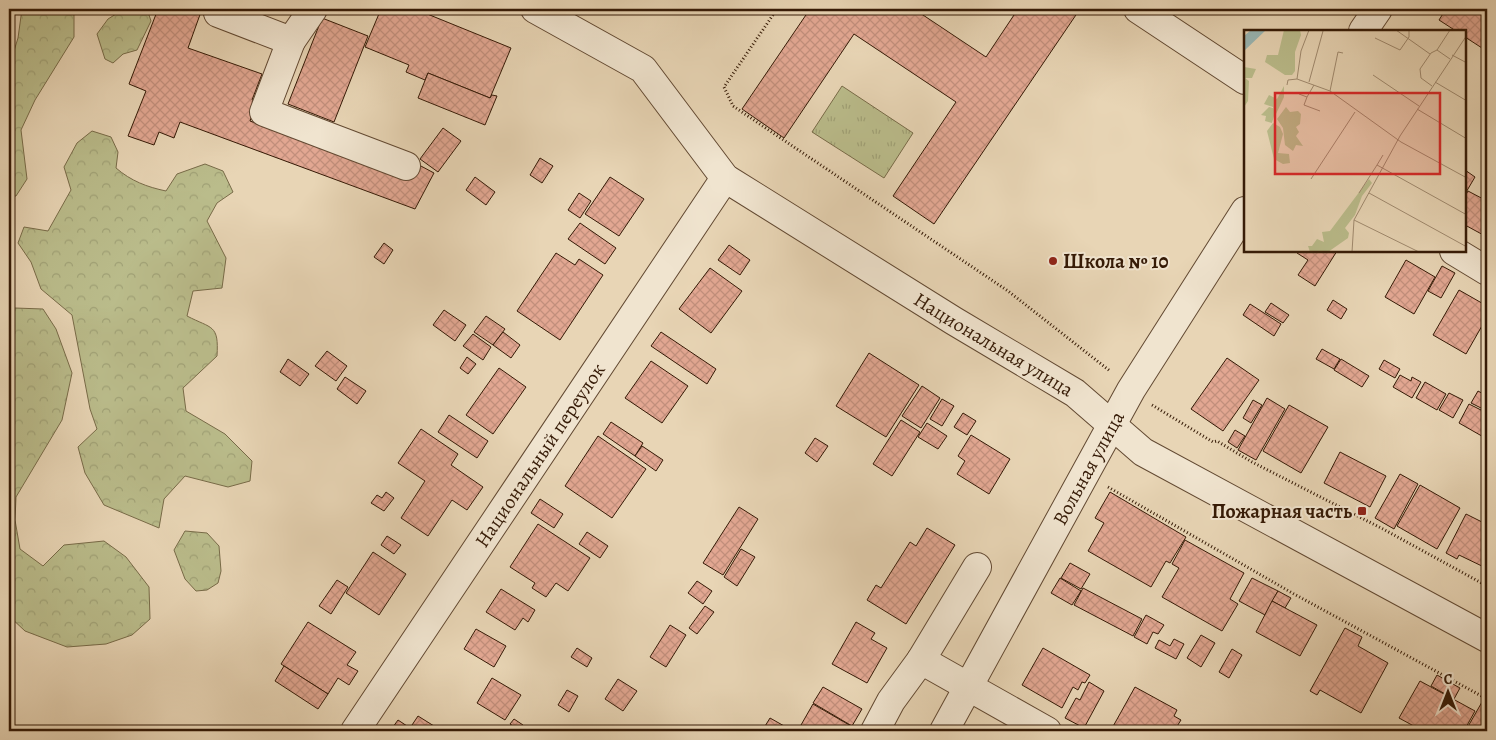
<svg xmlns="http://www.w3.org/2000/svg" width="1496" height="740" font-family="Alegreya,serif">
  <defs>
    <pattern id="grass-tufts" width="24" height="20" patternUnits="userSpaceOnUse" patternTransform="scale(1.25)"><rect width="24" height="20" fill="#babc8b"/><path d="M3 7l-1-3M5 7V3M7 7l1-3M15 17l-1-3M17 17v-4M19 17l1-3" fill="none" stroke="#a0a176"/></pattern>
    <pattern id="forest-crowns" width="20" height="18" patternUnits="userSpaceOnUse" patternTransform="scale(1.25)"><rect width="20" height="18" fill="#babc8b"/><path d="M2 6a3 3 0 1 1 6 0M12 15a3 3 0 1 1 6 0" fill="none" stroke="#a0a176"/></pattern>
    <pattern id="building-cross-hatch" width="8" height="8" patternUnits="userSpaceOnUse" patternTransform="scale(1.25)"><rect width="8" height="8" fill="#e2a792"/><path d="M0 0l8 8M0 8l8-8" fill="none" stroke="#c28f7c"/></pattern>
  </defs>
  <rect width="100%" height="100%" fill="#e8d5b5"/>
  <filter id="stains"><feTurbulence type="fractalNoise" baseFrequency=".004" numOctaves="4"/><feColorMatrix values="0 0 0 0 .2 0 0 0 0 .09 0 0 0 0 .02 0 0 0 .5 -.17"/></filter>
  <radialGradient id="worn" r=".72"><stop offset=".6" stop-color="#630" stop-opacity="0"/><stop offset="1" stop-color="#630" stop-opacity=".3"/></radialGradient>
  <polygon fill="url(#grass-tufts)" stroke="#786b48" points="842,86 913,133 884,178 812,132"/>
  <g fill="url(#forest-crowns)" stroke="#786b48">
    <polygon points="22,9 74,9 74,37 35,100 21,130 27,179 16,196 9,197 9,54 13,54 18,38"/>
    <polygon points="124,9 147,9 151,21 137,50 123,54 113,63 105,59 97,34 108,19"/>
    <path d="M92,131l19,6 7,15 -2,16c15,13 31,19 50,23l11,-17 28,-10 18,7 10,21 -16,11 -10,18 19,37 -4,30 -29,3 -6,25c25,13 32,8 30,40l-34,32 3,23 39,23 27,27 -2,20 -22,6 -43,-11 -21,23 -5,29 -55,-23 -19,-32 -7,-26 19,-18 -7,-20 -18,-94 -31,-26 -10,-27 -13,-19 6,-16 24,4 23,-41 -7,-23 13,-24z"/>
    <polygon points="9,304 15,308 43,309 56,329 72,373 62,420 16,497 15,520 20,549 43,566 64,545 104,541 126,557 149,587 150,619 132,635 106,644 67,647 25,631 9,616"/>
    <polygon points="185,531 207,533 219,546 221,571 218,583 207,590 196,591 185,579 174,550"/>
  </g>
  <g fill="url(#building-cross-hatch)" stroke="#351a06">
    <polygon points="158,9 202,9 188,48 262,74 252,100 257,102 250,121 411,179 419,165 434,173 415,209 180,122 174,138 159,132 154,145 128,136 146,91 129,84"/>
    <polygon points="381,9 415,9 511,48 490,98 428,73 425,80 406,72 409,65 365,47"/>
    <polygon points="810,9 914,9 986,57 1018,9 1080,9 934,224 893,196 956,102 854,34 784,138 742,109"/>
    <polygon points="1446,9 1487,9 1487,40 1482,48 1465,37 1465,31 1456,31 1439,20"/>
    <polygon points="322,18 368,36 334,122 288,104"/>
    <polygon points="428,73 490,98 492,95 497,96 485,125 418,98"/>
    <polygon points="443,128 461,141 438,172 420,159"/>
    <polygon points="540,158 553,166 542,183 530,175"/>
    <polygon points="1465,170 1475,177 1465,194"/>
    <polygon points="475,177 495,192 486,205 466,190"/>
    <polygon points="610,177 644,199 619,236 585,214"/>
    <polygon points="1468,191 1487,201 1487,237 1465,225 1465,196"/>
    <polygon points="579,193 591,201 580,218 568,210"/>
    <polygon points="580,223 616,248 605,264 568,239"/>
    <polygon points="384,243 393,250 384,264 374,257"/>
    <polygon points="729,245 750,260 740,275 718,260"/>
    <polygon points="1298,251 1337,251 1315,286 1298,275 1308,260 1297,253"/>
    <polygon points="556,253 575,265 579,259 603,275 560,340 517,311"/>
    <polygon points="1406,260 1435,277 1414,314 1385,297"/>
    <polygon points="1442,266 1455,273 1441,298 1428,291"/>
    <polygon points="710,268 742,291 711,333 679,309"/>
    <polygon points="1459,290 1487,306 1487,317 1466,354 1433,335"/>
    <polygon points="1333,300 1347,309 1341,319 1327,310"/>
    <polygon points="1271,303 1289,315 1283,323 1265,312"/>
    <polygon points="1250,304 1281,324 1274,336 1243,315"/>
    <polygon points="444,310 466,325 455,341 433,325"/>
    <polygon points="486,316 505,329 493,345 474,332"/>
    <polygon points="503,332 520,345 511,358 493,345"/>
    <polygon points="661,332 716,369 707,384 651,346"/>
    <polygon points="473,334 491,347 483,360 463,346"/>
    <polygon points="1322,349 1340,359 1334,369 1316,359"/>
    <polygon points="327,351 347,366 336,381 315,366"/>
    <polygon points="869,353 919,385 886,437 836,406"/>
    <polygon points="467,357 476,364 468,374 460,368"/>
    <polygon points="1227,358 1259,380 1223,431 1191,409"/>
    <polygon points="288,359 309,374 300,386 280,372"/>
    <polygon points="1341,359 1369,376 1362,387 1334,370"/>
    <polygon points="1384,360 1400,369 1395,378 1379,369"/>
    <polygon points="651,361 688,386 662,423 625,398"/>
    <polygon points="499,368 526,387 493,434 466,415"/>
    <polygon points="1400,375 1411,381 1412,377 1421,382 1412,398 1393,387"/>
    <polygon points="345,377 366,391 357,404 337,389"/>
    <polygon points="1425,382 1446,394 1437,410 1416,398"/>
    <polygon points="922,386 940,398 921,428 902,416"/>
    <polygon points="1478,391 1487,396 1487,401 1483,409 1471,403"/>
    <polygon points="1449,393 1463,400 1453,418 1439,410"/>
    <polygon points="1267,398 1285,409 1256,460 1238,450"/>
    <polygon points="942,399 954,406 942,426 930,419"/>
    <polygon points="1253,400 1262,405 1251,423 1243,418"/>
    <polygon points="1469,404 1487,413 1487,439 1459,423"/>
    <polygon points="1289,405 1328,427 1301,473 1263,451"/>
    <polygon points="963,413 976,421 967,435 954,427"/>
    <polygon points="449,415 488,441 477,458 438,432"/>
    <polygon points="901,420 920,432 892,476 873,464"/>
    <polygon points="611,422 643,443 635,456 603,434"/>
    <polygon points="927,423 947,436 938,449 918,437"/>
    <polygon points="421,429 458,454 451,465 483,487 467,510 452,500 428,536 401,518 425,481 398,463"/>
    <polygon points="1235,430 1245,436 1237,448 1228,442"/>
    <polygon points="971,435 1010,459 989,494 957,474 965,461 958,456"/>
    <polygon points="598,436 646,469 612,518 565,486"/>
    <polygon points="815,438 828,446 817,462 805,453"/>
    <polygon points="642,446 663,460 656,471 635,456"/>
    <polygon points="1340,452 1386,476 1370,507 1324,483"/>
    <polygon points="1400,474 1418,484 1394,529 1375,518"/>
    <polygon points="1420,485 1460,508 1437,549 1397,526"/>
    <polygon points="386,492 394,498 384,511 371,503 377,495 382,498"/>
    <polygon points="1110,492 1186,537 1170,563 1166,561 1151,587 1088,551 1104,523 1095,518"/>
    <polygon points="540,499 563,514 554,528 531,513"/>
    <polygon points="739,507 758,519 723,575 703,563"/>
    <polygon points="1466,514 1484,523 1487,516 1487,574 1484,573 1486,568 1459,555 1457,559 1446,553"/>
    <polygon points="538,524 590,558 568,591 556,583 546,597 532,588 535,583 510,567"/>
    <polygon points="927,528 955,545 906,624 867,600 876,585 881,588 910,542 916,546"/>
    <polygon points="587,532 608,546 600,558 579,544"/>
    <polygon points="387,536 401,545 394,554 381,545"/>
    <polygon points="1185,540 1244,573 1230,599 1238,604 1222,631 1162,597 1179,568 1172,564"/>
    <polygon points="741,549 755,557 737,586 724,577"/>
    <polygon points="373,552 406,574 379,615 346,593"/>
    <polygon points="1070,563 1090,574 1081,589 1061,578"/>
    <polygon points="1060,578 1081,591 1072,605 1051,593"/>
    <polygon points="1252,578 1278,591 1265,615 1239,601"/>
    <polygon points="337,580 348,587 331,614 319,606"/>
    <polygon points="697,581 712,591 703,604 688,593"/>
    <polygon points="1083,588 1142,619 1133,636 1074,605"/>
    <polygon points="501,589 535,610 528,622 523,618 515,630 486,612"/>
    <polygon points="1278,591 1291,598 1285,608 1272,601"/>
    <polygon points="1272,601 1317,625 1300,656 1256,632"/>
    <polygon points="705,606 714,612 697,634 689,628"/>
    <polygon points="1146,615 1164,625 1158,634 1153,632 1147,644 1134,637"/>
    <polygon points="308,622 356,652 347,665 358,671 349,685 338,678 328,694 281,664"/>
    <polygon points="856,622 875,633 871,639 887,648 867,683 832,664"/>
    <polygon points="670,625 686,635 666,667 650,657"/>
    <polygon points="1345,628 1362,637 1358,646 1388,663 1361,713 1320,690 1317,695 1310,691"/>
    <polygon points="476,629 506,646 494,667 464,649"/>
    <polygon points="1201,635 1215,643 1201,667 1187,658"/>
    <polygon points="1174,639 1184,644 1176,659 1155,648 1159,640 1170,646"/>
    <polygon points="577,648 592,658 587,667 571,657"/>
    <polygon points="1043,648 1090,675 1085,683 1082,682 1078,690 1073,687 1062,708 1022,685"/>
    <polygon points="1232,649 1242,655 1229,678 1219,672"/>
    <polygon points="284,666 328,694 318,709 275,681"/>
    <polygon points="1437,675 1460,688 1454,699 1431,686"/>
    <polygon points="492,678 521,695 505,720 477,703"/>
    <polygon points="618,679 637,691 623,711 605,699"/>
    <polygon points="1420,681 1475,711 1464,731 1423,731 1399,718"/>
    <polygon points="1089,682 1104,691 1084,728 1065,718 1076,698 1080,700"/>
    <polygon points="823,687 862,709 852,726 813,703"/>
    <polygon points="1135,687 1177,710 1174,716 1181,720 1174,731 1114,731 1111,730"/>
    <polygon points="567,690 578,696 569,712 558,705"/>
    <polygon points="1482,702 1487,705 1487,731 1469,731 1466,730"/>
    <polygon points="813,704 851,726 848,731 812,731 801,725"/>
    <polygon points="418,716 442,731 390,731 398,720 410,728"/>
    <polygon points="770,718 793,731 762,731"/>
    <polygon points="514,719 523,725 519,730 510,724"/>
  </g>
  <g fill="none" stroke-linecap="round" stroke-linejoin="round">
    <g stroke="#624932" stroke-width="30">
      <g id="minor">
        <path id="s1" d="M535,9l108,60 82,109 229,143 121,72 68,59 344,186"/>
        <polyline points="1138,9 1245,80"/>
        <polyline points="218,13 291,41 313,9"/>
        <polyline points="1363,31 1378,9"/>
        <polyline points="291,41 264,112 406,166"/>
        <polyline points="1454,251 1487,271"/>
        <polyline points="977,567 921,660 1047,731"/>
        <path id="s2" d="M355,731l370,-553"/>
        <polyline points="875,731 891,701 921,660"/>
        <path id="s3" d="M944,731l187,-341 114,-179"/>
      </g>
    </g>
    <g stroke="#351a06" stroke-width="3" stroke-dasharray="1 2.5" stroke-linecap="butt">
      <polyline points="777,9 724,87 733,106 1008,291 1110,371"/>
      <polyline points="1152,405 1213,442 1217,441 1252,462 1383,529 1487,586"/>
      <polyline points="1108,487 1294,594 1487,699"/>
    </g>
    <use href="#minor" stroke="#f0e4cf" stroke-width="28"/>
  </g>
  <g fill="#8f2418" stroke="#f0e4cf" stroke-width="2">
    <circle cx="1053" cy="261" r="5"/>
    <rect x="1357" y="506" width="10" height="10" rx="2.5"/>
  </g>
  <g text-anchor="middle" stroke-width="4" stroke-linejoin="round" paint-order="stroke">
    <g font-size="20" font-weight="bold" fill="#351a06" stroke="#f0e4cf" text-anchor="start">
      <text x="1063" y="268">Школа № 10</text>
      <text x="1352" y="518" text-anchor="end">Пожарная часть</text>
    </g>
    <g font-size="20" fill="#351a06" stroke="#f0e4cf">
      <text dy="7" stroke="none"><textPath href="#s1" startOffset="576">Национальная улица</textPath></text>
      <text dy="7" stroke="none"><textPath href="#s2" startOffset="332">Национальный переулок</textPath></text>
      <text dy="7" stroke="none"><textPath href="#s3" startOffset="300">Вольная улица</textPath></text>
    </g>
  </g>
  <g transform="translate(1244 30)">
    <rect width="222" height="222" fill="#e8d5b5"/>
    <path d="M40,0h16l1,5 -6,17v19l-3,4h-7l-20,-13 2,-7h11zM40,56v11l-8,17 -3,-7 -9,-3 5,-9 8,4zM42,77l4,5 8,-1 3,3 -1,10 -4,3 3,5 -3,4 7,10 -7,-1 -3,6 -8,-6 -2,-17 -6,-9zM29,93l7,4 3,7 -5,19 11,1 1,9 -7,1 -9,-5 -7,-28zM125,149l3,4 -10,13 -7,19 -10,13 4,5 -1,5 -20,14h-18l-2,-6h4l5,-7 7,3 -2,-10 8,-1z" fill="#babc8b"/>
    <path d="M0,37l12,2 -4,9h-7l4,3 -1,20 -4,6zM25,77l7,2 -4,14 -7,-2 1,-5 -5,-1z" fill="#babc8b"/>
    <path d="M7,0h15l-22,21v-15z" fill="#99b7b5"/>
    <path fill="none" stroke="#a08a6f" stroke-width="1" d="M152,0l34,24M131,8l25,12 9,-13v-7M193,20l13,-20M208,25l15,8M129,45l46,31M53,49l4,-28 8,-21M65,52l14,-51M191,52l32,19M43,55l1,-5 9,-1 33,12 71,51 66,36M188,56l-11,-8 -1,-9 11,-16 6,-3 13,9M86,61l8,-39 5,1M55,64l8,3 7,-12M63,67l-3,8 16,6M173,79l50,30M139,125l-6,10 90,50M67,149l44,-67M115,163l18,-28M125,163l98,54M110,190l65,32M108,222l2,-32 46,-84 67,-101"/>
    <path fill="#d62828" fill-opacity="0.15" stroke="#d62828" stroke-width="2.5" d="M31,63h165v81h-165z"/>
    <rect width="222" height="222" fill="none" stroke="#351a06" stroke-width="2.5"/>
  </g>
  <rect width="1496" height="740" fill="none" stroke="#e8d5b5" stroke-width="30"/>
  <rect x="10" y="10" width="1476" height="720" fill="none" stroke="#351a06" stroke-width="2.5"/>
  <rect x="15" y="15" width="1466" height="710" fill="none" stroke="#351a06"/>
  <g transform="translate(1448 692)" stroke="#f0e4cf" stroke-width="4" paint-order="stroke">
  <path d="M0-4L9 19L0 12L-9 19Z" fill="#351a06"/>
  <text y="-8" font-size="14" font-weight="bold" text-anchor="middle" fill="#351a06">С</text>
  </g>
  <rect width="100%" height="100%" filter="url(#stains)"/>
  <rect width="100%" height="100%" fill="url(#worn)"/>
</svg>
